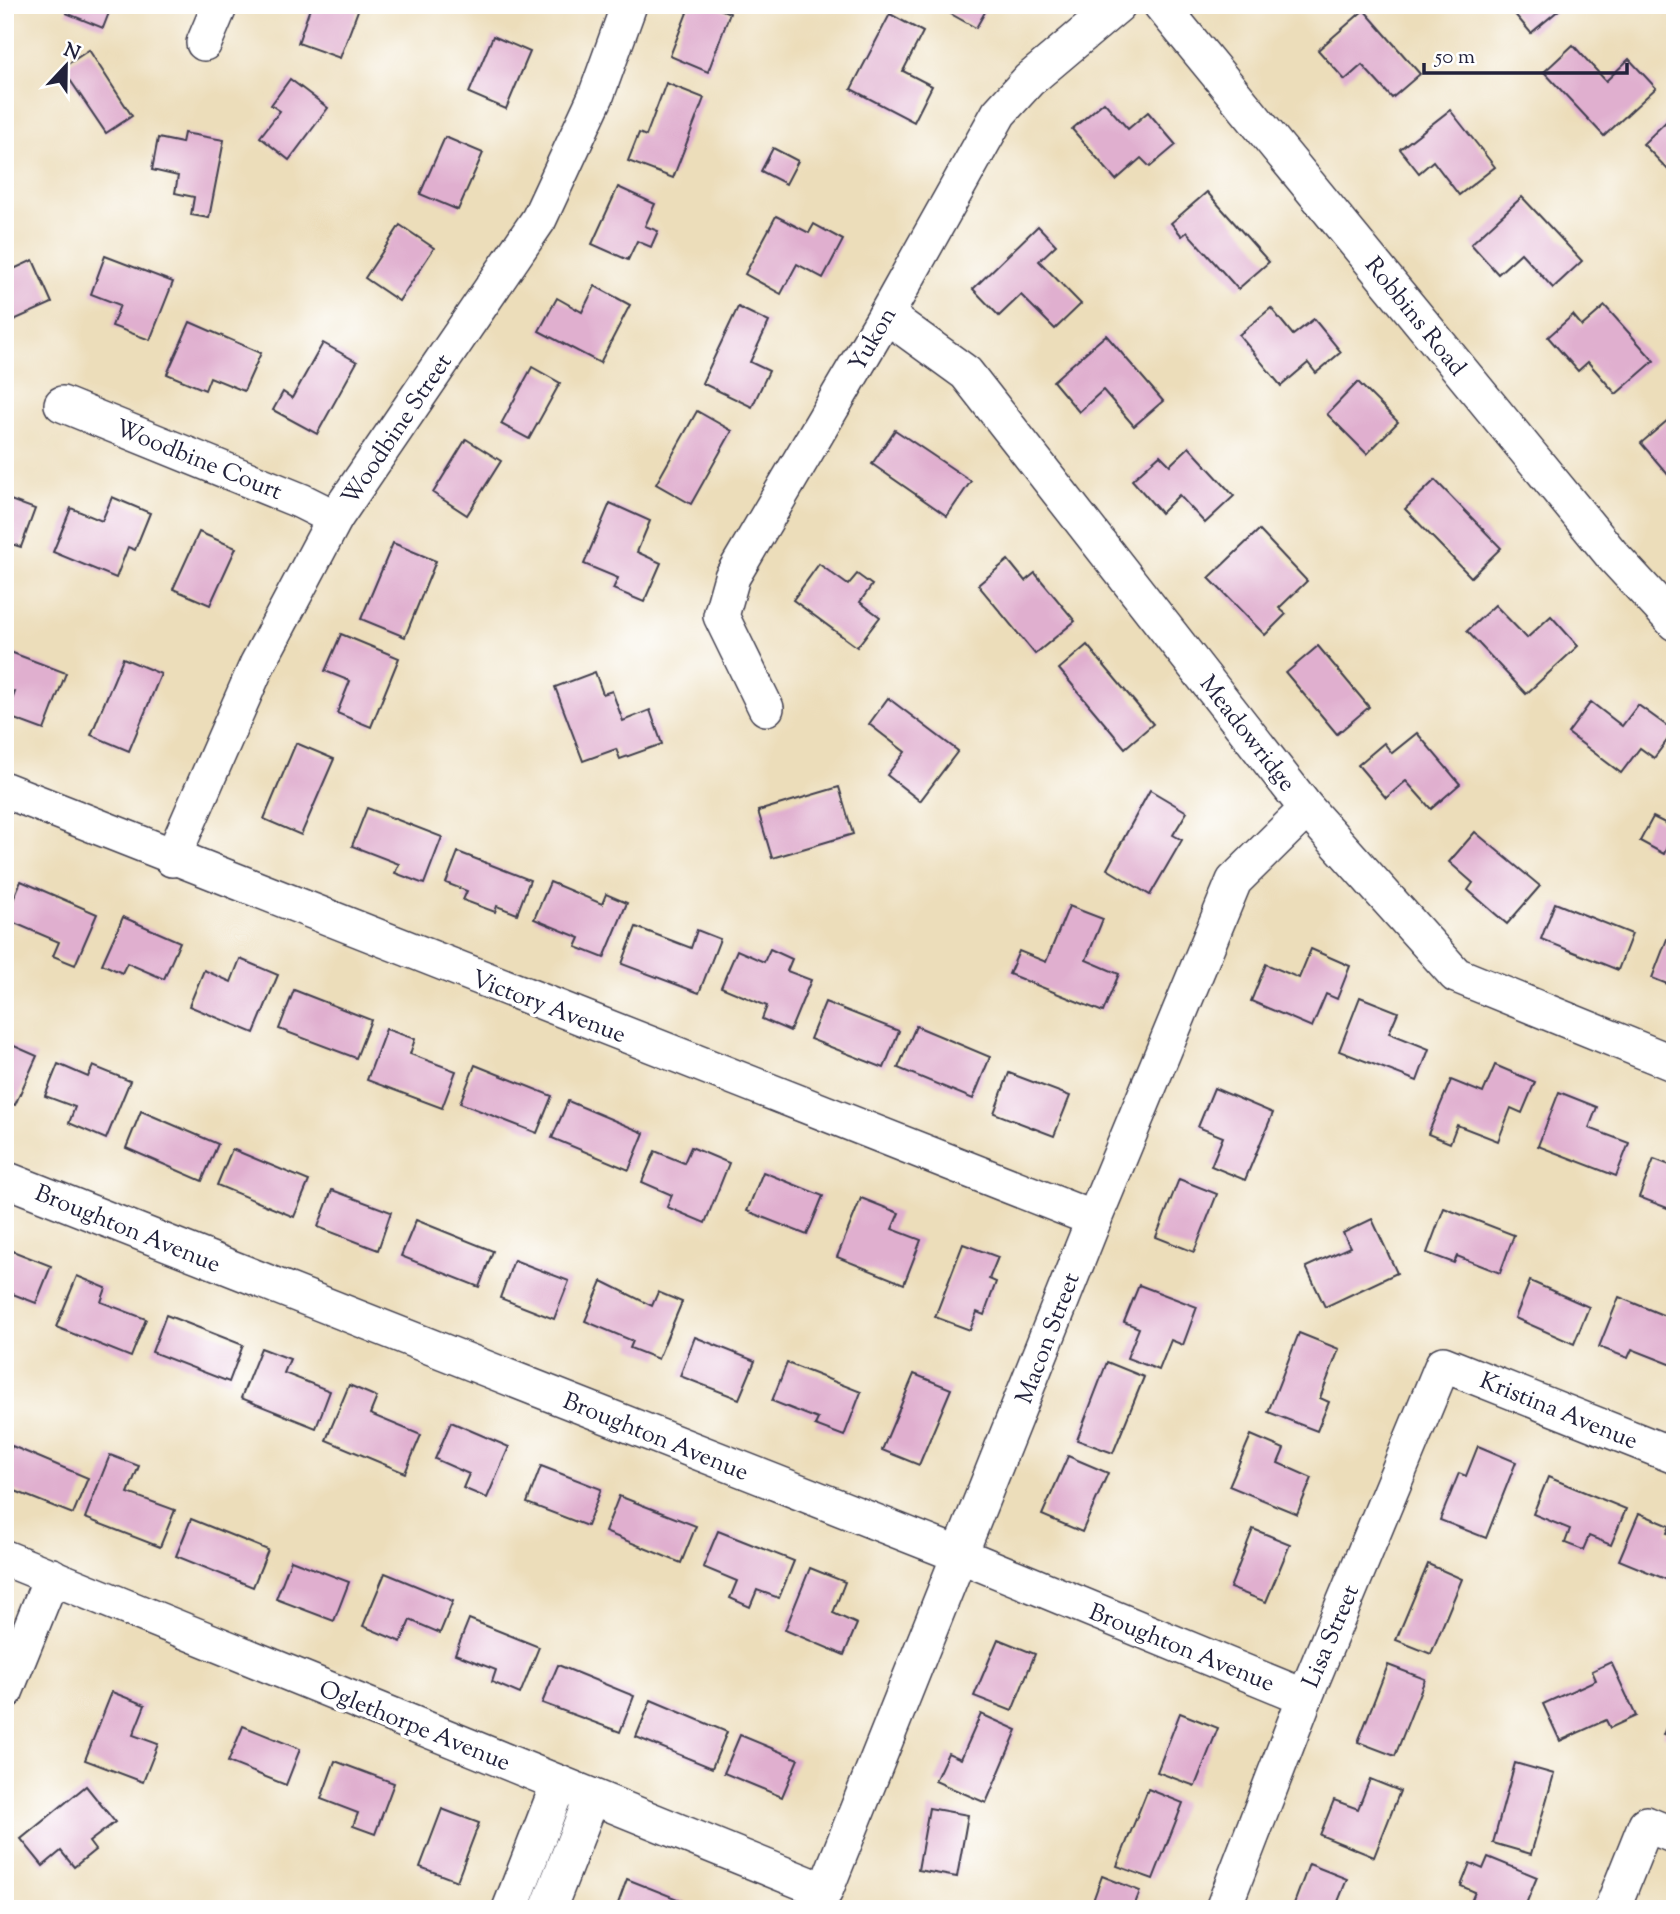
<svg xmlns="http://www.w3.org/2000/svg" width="1680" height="1914" font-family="'Sorts Mill Goudy',serif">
  <rect width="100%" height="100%" fill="#fff"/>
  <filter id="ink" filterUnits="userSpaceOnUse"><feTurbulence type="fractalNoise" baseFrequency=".0143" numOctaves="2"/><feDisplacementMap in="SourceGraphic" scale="14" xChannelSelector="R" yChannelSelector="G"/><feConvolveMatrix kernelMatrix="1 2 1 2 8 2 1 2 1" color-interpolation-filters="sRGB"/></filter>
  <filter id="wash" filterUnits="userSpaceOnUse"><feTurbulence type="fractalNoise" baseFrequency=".00686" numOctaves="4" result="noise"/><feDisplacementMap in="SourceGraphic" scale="28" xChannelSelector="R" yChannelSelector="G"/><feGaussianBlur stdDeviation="1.57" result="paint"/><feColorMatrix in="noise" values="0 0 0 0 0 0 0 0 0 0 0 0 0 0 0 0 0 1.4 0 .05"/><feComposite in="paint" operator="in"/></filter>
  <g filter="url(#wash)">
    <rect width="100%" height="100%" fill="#ecddba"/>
    <g id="blocks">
      <g fill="#e0afcf">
        <polygon points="69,5 112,5 103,28 66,13"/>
        <polygon points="303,5 360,5 340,58 298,43 310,8"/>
        <polygon points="690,5 710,5 730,13 708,72 670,56"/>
        <polygon points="935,5 989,5 976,28"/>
        <polygon points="1507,5 1557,5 1560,9 1531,33"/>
        <polygon points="1364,10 1420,74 1392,98 1362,65 1345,80 1318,50"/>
        <polygon points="890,14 923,32 903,71 932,86 914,122 851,89"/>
        <polygon points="493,36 530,52 506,109 469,93"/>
        <polygon points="1573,45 1606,81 1629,59 1656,88 1604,136 1544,72"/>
        <polygon points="89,50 132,116 106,133 62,68"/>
        <polygon points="290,79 328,108 289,160 260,137 280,111 271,105"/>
        <polygon points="666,83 704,98 673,178 628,161 639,133 646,136"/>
        <polygon points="1104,102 1128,129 1148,112 1176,145 1150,167 1141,158 1116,180 1072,129"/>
        <polygon points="1450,110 1495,167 1459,195 1433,161 1419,173 1400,149"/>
        <polygon points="1673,115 1675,117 1675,177 1643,144"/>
        <polygon points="184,133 224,140 209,218 191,215 194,197 175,193 178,176 152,170 158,138 182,143"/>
        <polygon points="445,137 483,153 458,210 420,194"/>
        <polygon points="773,148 798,161 786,184 761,171"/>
        <polygon points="618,187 655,204 645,226 658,231 651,247 637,241 628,260 592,244"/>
        <polygon points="1207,192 1269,262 1238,289 1187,232 1182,236 1171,223"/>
        <polygon points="1522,197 1582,261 1553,288 1521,253 1498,274 1471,244"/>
        <polygon points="776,216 809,233 814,224 843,240 823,278 797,264 781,294 745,274"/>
        <polygon points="400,225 434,248 399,301 365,278"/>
        <polygon points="1038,226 1056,245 1039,261 1081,304 1055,329 1021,295 999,316 973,289"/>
        <polygon points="105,256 173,282 150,340 112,326 120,305 91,294"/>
        <polygon points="33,260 52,303 5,324 5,273"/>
        <polygon points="595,286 630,305 600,363 539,331 557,298 582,312"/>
        <polygon points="1605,306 1654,361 1616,394 1588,362 1578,371 1548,337 1573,315 1582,326"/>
        <polygon points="738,307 769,322 750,362 769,371 752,407 702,383"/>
        <polygon points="1271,308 1293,335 1314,319 1341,352 1316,373 1308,363 1281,386 1239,335"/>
        <polygon points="190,322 261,353 244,391 210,377 205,390 167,374"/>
        <polygon points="1106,335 1163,401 1134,426 1103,390 1079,412 1053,381"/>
        <polygon points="323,343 357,362 317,434 273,410 283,392 292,398"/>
        <polygon points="532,367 560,383 529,439 501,424"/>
        <polygon points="1358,382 1398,422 1367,454 1327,414"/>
        <polygon points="697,411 732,431 691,504 656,484"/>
        <polygon points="1675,414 1675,483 1641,443"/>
        <polygon points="895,430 971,481 947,516 872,464"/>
        <polygon points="466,439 501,461 467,515 433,493"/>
        <polygon points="1189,447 1234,496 1205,523 1179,495 1161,513 1132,480 1160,455 1170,465"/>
        <polygon points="1435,480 1501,548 1471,577 1405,509"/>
        <polygon points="112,497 150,513 135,550 128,547 116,578 53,552 71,508 102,521"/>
        <polygon points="5,498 35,509 21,547 5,542"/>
        <polygon points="610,503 650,521 637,552 661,563 644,602 613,589 618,578 584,564"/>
        <polygon points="1259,530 1307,581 1279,608 1286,614 1265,635 1209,578"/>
        <polygon points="199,532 236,548 210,605 173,589"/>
        <polygon points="393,543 436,561 405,637 361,619"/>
        <polygon points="1008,560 1025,581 1035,573 1075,621 1035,654 978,585"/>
        <polygon points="819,564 848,585 857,574 872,585 860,602 880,617 857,647 793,600"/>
        <polygon points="1495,605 1527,638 1551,616 1578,646 1526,694 1467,631"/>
        <polygon points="341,634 399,658 371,727 337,713 350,681 325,671"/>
        <polygon points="1087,645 1153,724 1125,748 1059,669"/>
        <polygon points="1318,646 1369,707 1337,734 1286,673"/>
        <polygon points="5,650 66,673 44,730 6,716 15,692 5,689"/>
        <polygon points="123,658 161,674 129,751 91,735"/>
        <polygon points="595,672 603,694 612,691 623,721 650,710 662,744 620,759 616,749 583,761 555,687"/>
        <polygon points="888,698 958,751 920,801 887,775 905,752 869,724"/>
        <polygon points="1591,702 1622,726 1638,705 1674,731 1654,758 1640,748 1621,773 1568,733"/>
        <polygon points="1417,733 1460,784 1431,809 1406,781 1386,798 1358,765 1384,743 1392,753"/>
        <polygon points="296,743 334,759 301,835 264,819"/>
        <polygon points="839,787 853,834 772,858 758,811"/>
        <polygon points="1150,790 1187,812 1173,835 1182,840 1150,895 1107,869"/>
        <polygon points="367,808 442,837 424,884 395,873 399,864 352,846"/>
        <polygon points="1653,817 1675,828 1664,854 1640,841"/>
        <polygon points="1475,832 1540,886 1507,924 1468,890 1473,883 1449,862"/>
        <polygon points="458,852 530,880 517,914 497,906 495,912 463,900 467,891 446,883"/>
        <polygon points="21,881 97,914 75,965 53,956 59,942 5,919"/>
        <polygon points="550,882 602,904 606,894 627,903 604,958 576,947 580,938 534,919"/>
        <polygon points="1555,903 1632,934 1618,970 1541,939"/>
        <polygon points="1069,906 1103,919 1086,960 1119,974 1103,1012 1009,974 1019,951 1046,962"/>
        <polygon points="123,917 180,942 164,979 127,963 122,973 102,964"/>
        <polygon points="636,927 691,948 697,930 720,939 699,993 622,964"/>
        <polygon points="1667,939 1675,942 1675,987 1652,978"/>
        <polygon points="770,949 792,959 787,971 811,980 790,1031 762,1019 767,1006 721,987 737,950 764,962"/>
        <polygon points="1311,949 1350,966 1337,999 1326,994 1312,1027 1251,1001 1266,964 1299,978"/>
        <polygon points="240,959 278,975 254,1033 189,1006 204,970 231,982"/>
        <polygon points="294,990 371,1020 356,1058 279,1029"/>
        <polygon points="1360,997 1398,1012 1389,1033 1429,1049 1417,1081 1339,1051"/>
        <polygon points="825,1002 899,1031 884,1068 810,1039"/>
        <polygon points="916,1026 990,1057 973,1099 898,1068"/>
        <polygon points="386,1029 415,1039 410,1054 456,1071 442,1108 367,1080"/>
        <polygon points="5,1042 37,1056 15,1105 5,1101"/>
        <polygon points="58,1064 88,1077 93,1066 130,1081 106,1139 69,1123 75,1107 45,1096"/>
        <polygon points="475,1065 552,1096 537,1133 460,1103"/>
        <polygon points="1495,1065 1535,1082 1522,1113 1511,1108 1498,1141 1457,1125 1450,1143 1428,1134 1451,1080 1483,1093"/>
        <polygon points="1009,1073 1070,1096 1054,1136 994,1113"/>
        <polygon points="1214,1088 1273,1113 1245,1180 1211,1166 1223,1137 1198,1127"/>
        <polygon points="1559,1092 1597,1107 1589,1128 1629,1143 1616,1176 1538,1146"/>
        <polygon points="568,1101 644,1133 629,1170 552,1138"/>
        <polygon points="141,1111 218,1144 202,1181 126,1148"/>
        <polygon points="691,1147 729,1163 705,1223 667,1207 672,1195 642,1182 655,1151 684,1163"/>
        <polygon points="232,1149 309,1181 294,1217 217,1185"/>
        <polygon points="1654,1159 1675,1167 1675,1211 1639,1197"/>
        <polygon points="763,1172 823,1196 807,1235 747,1211"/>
        <polygon points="1179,1179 1217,1194 1194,1252 1156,1237"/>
        <polygon points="332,1190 391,1212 378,1250 318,1227"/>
        <polygon points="861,1198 899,1213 892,1229 921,1240 904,1284 837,1257"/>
        <polygon points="1444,1208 1514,1235 1500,1273 1457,1256 1454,1263 1427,1253"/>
        <polygon points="1372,1219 1397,1273 1325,1307 1306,1267 1350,1247 1343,1233"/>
        <polygon points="416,1220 493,1251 479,1287 401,1256"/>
        <polygon points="963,1244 998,1257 989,1279 996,1282 984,1315 977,1312 970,1330 935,1317"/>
        <polygon points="5,1248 51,1266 36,1303 5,1291"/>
        <polygon points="514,1260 569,1281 554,1319 500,1298"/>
        <polygon points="77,1276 106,1288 101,1302 146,1319 131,1357 56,1327"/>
        <polygon points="602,1281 652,1306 658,1292 682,1302 658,1359 630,1348 633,1341 585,1321"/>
        <polygon points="1530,1281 1589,1307 1574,1344 1515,1318"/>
        <polygon points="1139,1285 1197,1307 1183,1345 1171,1340 1159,1370 1127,1358 1139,1328 1124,1322"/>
        <polygon points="1619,1297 1675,1320 1675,1366 1632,1349 1628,1358 1599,1347"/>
        <polygon points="166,1315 243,1345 229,1382 152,1352"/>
        <polygon points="1299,1333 1339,1349 1320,1398 1329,1402 1317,1431 1268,1412"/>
        <polygon points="695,1337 755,1361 739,1399 680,1376"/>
        <polygon points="261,1348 290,1359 284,1373 330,1391 316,1428 241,1398"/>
        <polygon points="1107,1362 1144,1377 1113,1453 1077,1440"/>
        <polygon points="787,1363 861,1392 844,1436 815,1425 818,1419 772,1401"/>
        <polygon points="914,1374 951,1389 919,1465 882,1450"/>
        <polygon points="349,1385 377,1397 370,1414 421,1435 405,1473 326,1440"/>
        <polygon points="451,1422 509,1447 487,1498 463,1488 469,1474 435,1459"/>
        <polygon points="1251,1435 1284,1449 1278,1463 1312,1478 1297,1514 1229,1486"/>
        <polygon points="12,1446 88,1478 73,1514 5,1487 5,1462"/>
        <polygon points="1478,1446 1516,1462 1486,1538 1440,1520 1459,1473 1466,1476"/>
        <polygon points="110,1455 139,1466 128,1493 175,1510 160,1547 85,1518"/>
        <polygon points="1068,1456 1108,1473 1082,1532 1042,1515"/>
        <polygon points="541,1466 601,1489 587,1526 527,1503"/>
        <polygon points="1548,1477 1626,1509 1611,1545 1589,1536 1583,1550 1565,1543 1570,1529 1533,1514"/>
        <polygon points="619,1496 696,1526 681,1563 605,1532"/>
        <polygon points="1639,1513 1670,1526 1667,1533 1675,1536 1675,1583 1619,1560"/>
        <polygon points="191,1519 268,1550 253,1587 176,1556"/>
        <polygon points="1253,1529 1290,1544 1266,1602 1230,1588"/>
        <polygon points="718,1531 794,1561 779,1598 757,1590 750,1607 730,1598 737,1581 703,1567"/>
        <polygon points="291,1560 349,1582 334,1621 276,1599"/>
        <polygon points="1428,1564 1462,1579 1431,1654 1396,1640"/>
        <polygon points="810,1568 845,1582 833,1613 857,1624 844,1655 785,1630"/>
        <polygon points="385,1573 453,1601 440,1633 410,1620 401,1642 363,1626"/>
        <polygon points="469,1619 539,1647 520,1694 492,1682 496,1670 455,1654"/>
        <polygon points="998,1639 1035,1654 1012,1711 974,1696"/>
        <polygon points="1611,1662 1636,1716 1610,1728 1606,1720 1560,1741 1543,1704 1596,1680 1592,1671"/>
        <polygon points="558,1665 634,1696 620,1732 542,1703"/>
        <polygon points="1388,1665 1425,1679 1395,1756 1358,1742"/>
        <polygon points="112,1692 145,1705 133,1735 158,1744 143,1782 85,1760"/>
        <polygon points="651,1700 727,1732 712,1768 636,1737"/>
        <polygon points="1675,1706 1675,1739 1663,1735"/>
        <polygon points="1180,1713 1218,1728 1195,1786 1157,1772"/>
        <polygon points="981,1714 1017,1730 986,1803 935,1781 948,1753 961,1759"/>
        <polygon points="243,1726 300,1749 286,1785 228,1762"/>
        <polygon points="740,1735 798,1759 782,1797 724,1773"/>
        <polygon points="335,1761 394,1783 375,1834 353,1826 358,1813 321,1799"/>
        <polygon points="1515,1763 1554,1774 1531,1854 1493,1843"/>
        <polygon points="1370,1779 1400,1791 1374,1857 1320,1835 1334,1800 1358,1809"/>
        <polygon points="86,1786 115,1822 89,1842 95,1850 74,1867 61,1851 43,1866 21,1839"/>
        <polygon points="1148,1789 1183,1803 1153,1879 1117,1866"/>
        <polygon points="929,1808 968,1815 957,1877 918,1870"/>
        <polygon points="442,1809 479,1823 457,1881 420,1867"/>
        <polygon points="1488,1857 1537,1877 1524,1909 1468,1909 1475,1892 1461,1886 1470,1863 1483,1869"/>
        <polygon points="1309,1864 1347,1879 1335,1909 1292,1909"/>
        <polygon points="1102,1876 1140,1891 1133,1909 1090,1909"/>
        <polygon points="627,1879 685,1902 682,1909 616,1909"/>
      </g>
    </g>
  </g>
  <g filter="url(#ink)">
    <use href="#blocks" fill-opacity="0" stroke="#403e4e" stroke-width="2"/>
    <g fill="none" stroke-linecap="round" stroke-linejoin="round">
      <g stroke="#403e4e" stroke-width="38">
        <g id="minor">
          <polyline points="1161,5 1612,555 1675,623"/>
          <polyline points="204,43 220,5"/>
          <polyline points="886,315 966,373 1307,809 1456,975 1675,1064"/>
          <polyline points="62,404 301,501 335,518"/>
          <polyline points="766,708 721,616 732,577 886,315 999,113 1029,80 1118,5"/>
          <polyline points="5,790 1094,1219"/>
          <polyline points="172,859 257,665 335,518 539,219 596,96 629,5"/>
          <polyline points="5,1179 962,1556 1305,1697"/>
          <polyline points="5,1558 825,1891 1094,1219 1234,881 1307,809"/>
          <polyline points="5,1692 52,1576"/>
          <polyline points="510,1909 559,1783"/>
          <polyline points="548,1909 592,1797"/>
          <polyline points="1223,1909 1305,1697 1443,1364 1675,1456"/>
          <polyline points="1612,1909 1646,1824 1675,1836"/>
        </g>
      </g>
      <use href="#minor" stroke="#fff" stroke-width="35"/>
    </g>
  </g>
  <g text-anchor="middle" stroke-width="7" stroke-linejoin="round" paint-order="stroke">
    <g font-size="24" fill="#22223b" stroke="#fff">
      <text transform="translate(1416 316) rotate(51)" y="8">Robbins Road</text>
      <text transform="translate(872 339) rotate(-60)" y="8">Yukon</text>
      <text transform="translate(396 429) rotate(-56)" y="8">Woodbine Street</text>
      <text transform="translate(199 459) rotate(22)" y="8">Woodbine Court</text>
      <text transform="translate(1248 733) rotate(52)" y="8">Meadowridge</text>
      <text transform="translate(549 1006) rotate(21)" y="8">Victory Avenue</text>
      <text transform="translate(128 1228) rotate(22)" y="8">Broughton Avenue</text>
      <text transform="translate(1047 1338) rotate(-69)" y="8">Macon Street</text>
      <text transform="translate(1559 1410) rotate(22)" y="8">Kristina Avenue</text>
      <text transform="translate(656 1436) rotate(22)" y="8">Broughton Avenue</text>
      <text transform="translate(1330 1636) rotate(-67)" y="8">Lisa Street</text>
      <text transform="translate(1182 1647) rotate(22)" y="8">Broughton Avenue</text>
      <text transform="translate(415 1725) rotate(22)" y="8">Oglethorpe Avenue</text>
    </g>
  </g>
  <rect width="1680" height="1914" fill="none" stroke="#fff" stroke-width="28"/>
  <g transform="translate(66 66) rotate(22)" stroke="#ffffff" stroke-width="5" paint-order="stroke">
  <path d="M0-5L12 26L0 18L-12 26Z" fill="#22223b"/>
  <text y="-10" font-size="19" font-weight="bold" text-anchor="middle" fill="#22223b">N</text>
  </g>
  <path d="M1424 63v10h203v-10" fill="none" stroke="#22223b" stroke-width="3.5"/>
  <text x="1435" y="63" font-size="21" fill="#22223b" stroke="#ffffff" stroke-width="5" paint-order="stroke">50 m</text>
</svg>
